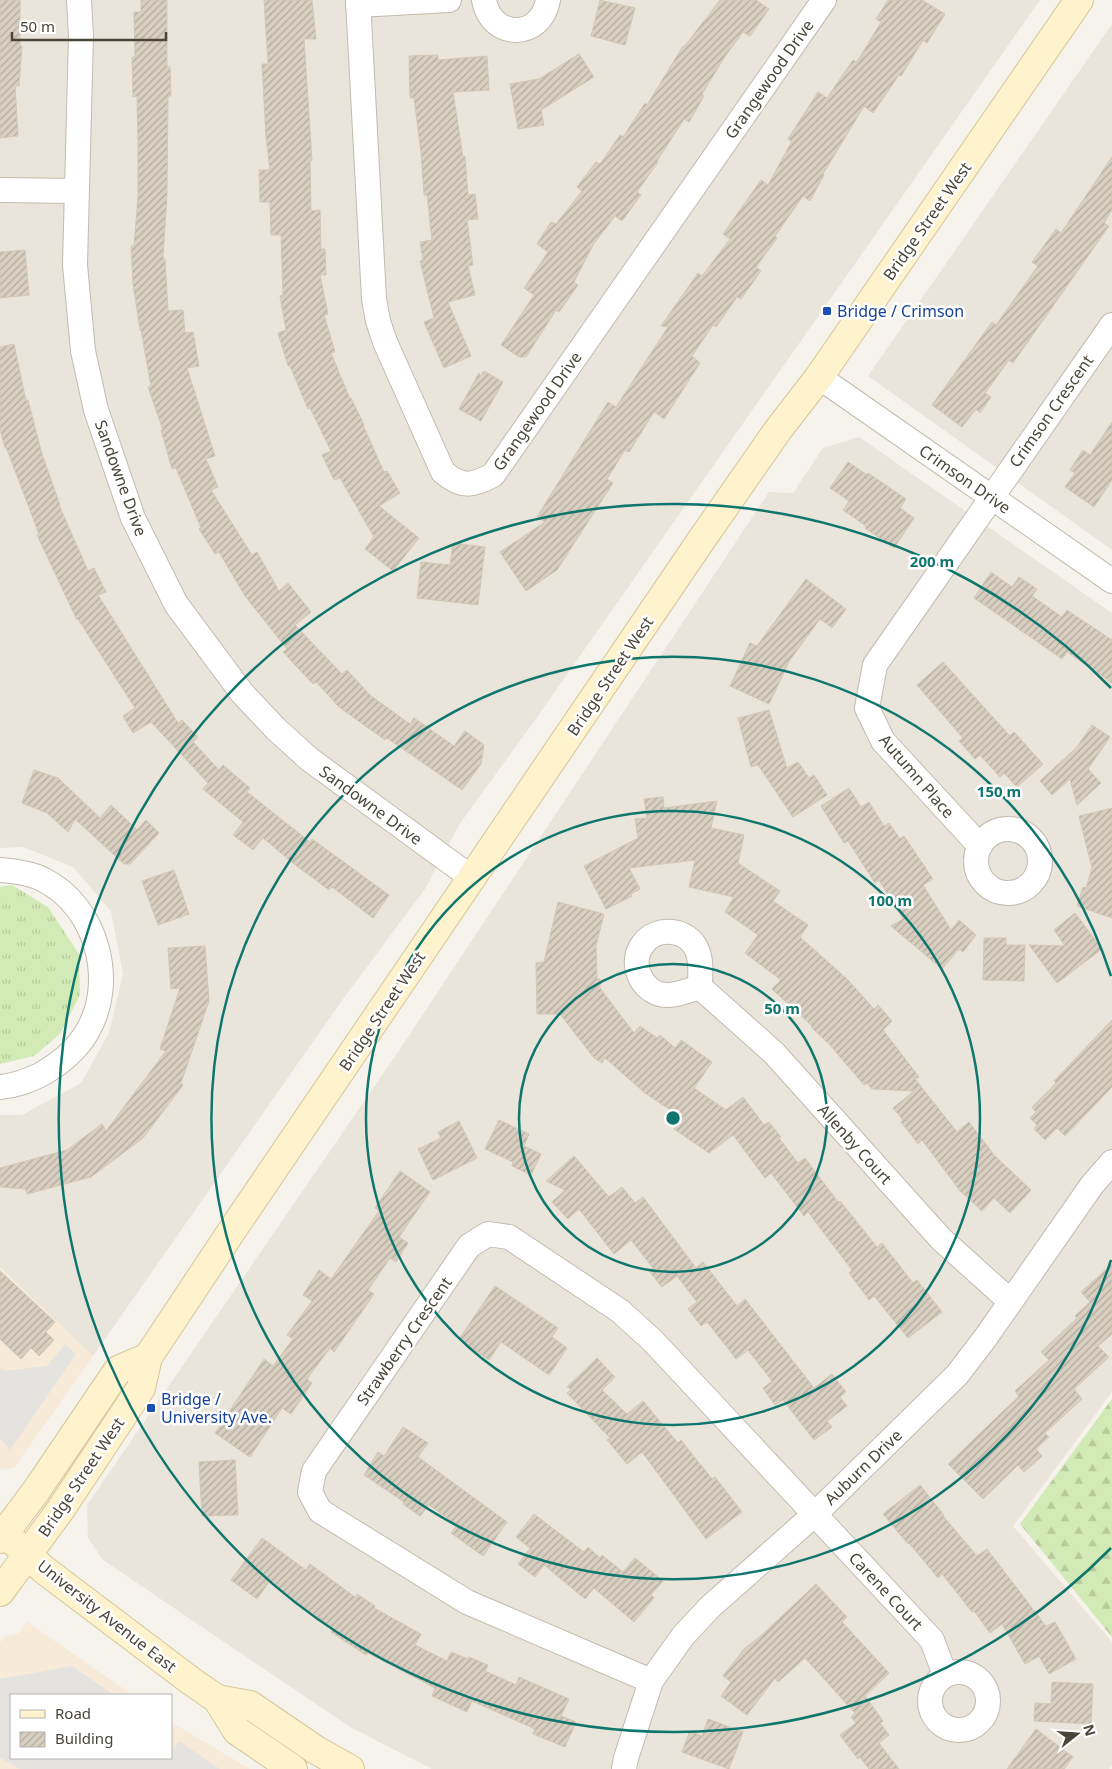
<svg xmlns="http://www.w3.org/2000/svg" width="1112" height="1769" font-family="'Noto Sans',sans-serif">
  <defs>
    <pattern id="grass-tufts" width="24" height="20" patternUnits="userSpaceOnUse" patternTransform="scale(1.25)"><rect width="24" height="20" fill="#d2eab5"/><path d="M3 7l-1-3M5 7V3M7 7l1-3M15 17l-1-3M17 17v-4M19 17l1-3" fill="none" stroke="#b6ca9c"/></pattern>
    <pattern id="forest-firs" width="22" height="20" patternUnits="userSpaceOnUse" patternTransform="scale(1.25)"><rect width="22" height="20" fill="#d2eab5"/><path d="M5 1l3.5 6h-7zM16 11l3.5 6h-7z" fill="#b6ca9c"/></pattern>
    <pattern id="building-hatch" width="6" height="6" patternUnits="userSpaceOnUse" patternTransform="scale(1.25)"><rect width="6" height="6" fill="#d8cfc1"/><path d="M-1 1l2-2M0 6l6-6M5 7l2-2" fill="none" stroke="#b1aa9e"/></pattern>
  </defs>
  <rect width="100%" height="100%" fill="#f6f3ec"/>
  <g fill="#eae5da">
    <polygon points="0,0 1040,0 535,720 459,825 425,889 343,999 93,1356 0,1267 0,1115 22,1115 81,1083 109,1033 123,974 111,911 73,867 23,847 0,848"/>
    <polygon points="1112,24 1112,550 868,376"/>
    <polygon points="859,437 1112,613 1112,1392 1013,1526 1112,1642 1112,1765 1109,1769 432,1769 350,1727 103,1560 88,1538 87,1505 400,1049 769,492 793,493 823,448"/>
  </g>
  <g fill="#f7ead8">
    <polygon points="0,1267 93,1356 14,1468 0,1470"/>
    <polygon points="27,1622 133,1695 11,1695 11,1758 171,1758 171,1722 250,1769 0,1769 0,1643 4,1637 19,1633"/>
  </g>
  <polygon fill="url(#grass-tufts)" points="12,885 48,907 79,954 80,995 60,1034 34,1056 0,1064 0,887"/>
  <polygon fill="url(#forest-firs)" points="1112,1399 1112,1637 1020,1524"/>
  <g fill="#e5e3e0">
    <polygon points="65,1344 76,1354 10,1450 0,1438 0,1367 5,1371 47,1366"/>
    <polygon points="72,1666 114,1695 11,1695 11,1758 171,1758 171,1752 179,1741 220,1769 20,1769 0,1758 0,1679"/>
  </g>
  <g fill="url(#building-hatch)" stroke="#d3c7b4">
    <polygon points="0,0 20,0 20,46 22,46 19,86 15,86 18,136 0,138"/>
    <polygon points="141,0 167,0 167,67 170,67 171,96 168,96 167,194 163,258 165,259 168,311 183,310 185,333 193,332 199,366 187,368 215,456 206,459 218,487 211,490 252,555 257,552 279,591 288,583 311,612 295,625 342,674 347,670 371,696 410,724 414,718 454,746 465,731 484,745 481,764 462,790 387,738 385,740 339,707 316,682 313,684 283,652 287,649 245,596 219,552 215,554 199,529 201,528 176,468 172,469 161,430 163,430 148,387 151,386 141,330 140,330 133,284 131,246 134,245 138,198 138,141 137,96 133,97 132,57 135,57 134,12 141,12"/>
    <polygon points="264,0 312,0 316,39 304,39 312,160 310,161 311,211 320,210 321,249 325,249 326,275 320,275 328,314 324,315 335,352 331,353 350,399 351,398 364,425 363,425 384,472 387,471 400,493 379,506 419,538 393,571 365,549 374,537 340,478 334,480 322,455 331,451 310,408 308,409 290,366 288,366 278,333 286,330 280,296 283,295 281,235 271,235 270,202 260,202 259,170 270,170 266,137 262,64 268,64"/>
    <polygon points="600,0 635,8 625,45 591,36"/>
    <polygon points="720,0 756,0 769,9 750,36 743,32 724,58 702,94 704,96 689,122 684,119 657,161 658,162 637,192 641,195 622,221 615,216 593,245 574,282 578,285 559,312 556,310 526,357 519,357 501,345 534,295 524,288 548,252 537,244 551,222 556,224 582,191 577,187 596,162 600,164 620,135 623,137 645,103 647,105 683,46 684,47"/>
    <polygon points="888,0 922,0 945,14 927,43 923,40 901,76 899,75 873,113 864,106 823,174 824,175 810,201 803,196 775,236 777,238 756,267 761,271 741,299 737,297 716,327 713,325 692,356 700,363 664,419 654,412 629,452 625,450 607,479 613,483 557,570 526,591 500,552 545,522 537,517 608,402 616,407 668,327 661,326 698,273 702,276 730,239 723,234 761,180 768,185 792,141 788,139 818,92 827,98 853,60 857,62 881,22 876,19"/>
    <polygon points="579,54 594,77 541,110 544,125 518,129 510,84 539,79"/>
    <polygon points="438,55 438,60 487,56 489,90 453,92 463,157 465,156 468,195 475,194 478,219 467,220 473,265 468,266 475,295 448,302 471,356 444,368 424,322 434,318 420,261 423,260 420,242 432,240 427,195 424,195 421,153 414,98 410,98 409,56"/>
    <polygon points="1112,157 1112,210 1104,223 1109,226 1013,363 1009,360 985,393 991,397 980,413 976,409 962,427 932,405 992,322 996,325 1038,266 1032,262 1056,229 1061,233"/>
    <polygon points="25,250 29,295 0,298 0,252"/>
    <polygon points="14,344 26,401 28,400 42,454 60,505 59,505 88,571 94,568 106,592 98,595 178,723 182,720 198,737 193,742 219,770 223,765 250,788 247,792 310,842 312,839 389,895 373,918 332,887 329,890 294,864 263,838 253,850 233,835 243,822 203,789 208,783 151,722 133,733 123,716 135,708 78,619 77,620 37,535 39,534 6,447 5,448 0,429 0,347"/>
    <polygon points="484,371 503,382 481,421 459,409 479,373 480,376"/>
    <polygon points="1112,422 1112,480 1094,507 1065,487 1075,473 1070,470 1083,450 1090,455"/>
    <polygon points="848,462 867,475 868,473 906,499 900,508 914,518 894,548 865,528 866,526 843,510 849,501 830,488"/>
    <polygon points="453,543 485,547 478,605 417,598 421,562 450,565"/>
    <polygon points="991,572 1012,587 1019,577 1037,589 1032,596 1062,617 1067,610 1112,640 1112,683 1067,652 1062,659 974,598"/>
    <polygon points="806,579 846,609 832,628 820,619 790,660 769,704 730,686 750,643 757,646"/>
    <polygon points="943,662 1010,736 1014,732 1043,764 1017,787 1004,773 1000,777 980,755 975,759 959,741 963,738 917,685"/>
    <polygon points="769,710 787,768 798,762 809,778 814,775 827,795 793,817 758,765 751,767 738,718"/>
    <polygon points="1092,725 1110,737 1088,769 1101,783 1077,805 1070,779 1052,795 1040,781 1077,747"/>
    <polygon points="34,770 58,778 100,818 111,805 137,830 146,820 159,833 130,864 124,864 75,819 68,832 47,813 22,803"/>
    <polygon points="849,788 861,807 869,802 884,826 889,823 900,839 904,836 933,879 923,885 951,930 959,920 976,935 963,952 959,949 942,969 891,926 903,919 879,880 875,883 848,841 844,843 821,806"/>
    <polygon points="663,797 664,808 717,801 711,828 744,835 738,863 780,891 773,901 808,925 800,937 848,980 874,1009 878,1005 892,1021 883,1030 919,1077 915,1079 957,1132 969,1122 994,1155 1031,1190 1010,1213 994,1198 982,1211 961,1192 922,1140 918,1144 901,1122 903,1120 893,1108 914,1091 872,1089 867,1083 864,1085 830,1045 811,1027 812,1026 772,989 781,980 745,953 758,935 725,912 734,897 689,887 695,860 629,868 640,889 631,894 632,896 606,909 584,866 638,838 635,819 647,818 644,799"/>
    <polygon points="1112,808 1112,918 1077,906 1083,887 1086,888 1092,868 1079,816"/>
    <polygon points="174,870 189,914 158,925 142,881"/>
    <polygon points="558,902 604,914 596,946 597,979 600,979 600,988 634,1033 640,1026 657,1038 660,1035 675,1048 681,1040 712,1062 694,1088 726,1110 743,1097 764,1125 769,1122 781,1137 779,1138 798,1163 805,1158 838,1202 840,1201 877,1247 882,1243 913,1283 917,1280 942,1312 908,1338 874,1296 869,1300 849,1273 852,1270 808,1212 804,1216 771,1173 765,1178 733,1135 709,1153 674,1129 682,1118 645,1093 605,1058 602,1063 594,1058 560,1014 537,1014 536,963 544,962"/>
    <polygon points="1075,913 1102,949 1057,983 1029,945 1065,946 1054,930"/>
    <polygon points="984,938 1006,938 1006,945 1025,945 1024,981 983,980"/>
    <polygon points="205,946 209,1001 181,1083 183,1085 143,1138 91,1177 27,1194 25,1189 0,1187 0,1168 67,1150 102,1124 106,1131 166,1051 160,1049 180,988 171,989 168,948"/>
    <polygon points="1112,1020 1112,1087 1065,1136 1057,1128 1045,1140 1034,1129 1037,1125 1030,1118 1036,1112 1032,1107 1056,1083 1054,1081"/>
    <polygon points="499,1120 529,1134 524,1146 541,1154 531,1175 512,1166 513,1162 485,1149"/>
    <polygon points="459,1121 477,1158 433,1180 418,1149 441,1138 438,1132"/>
    <polygon points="574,1156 609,1197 622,1187 635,1203 643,1197 696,1268 703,1262 737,1306 745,1299 814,1388 832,1374 846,1392 840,1397 847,1406 827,1421 832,1427 814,1440 783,1400 775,1405 763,1388 772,1381 748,1350 736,1359 707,1322 701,1326 688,1309 697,1302 677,1276 662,1287 649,1271 653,1268 631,1240 614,1254 579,1209 568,1219 552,1202 565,1190 546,1181"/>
    <polygon points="400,1171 430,1192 399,1237 408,1243 396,1262 390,1258 368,1290 374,1294 334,1352 330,1348 307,1379 312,1383 291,1414 282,1408 250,1457 215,1433 264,1359 273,1366 293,1339 287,1335 312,1301 303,1295 319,1270 331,1279 379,1211 375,1208"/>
    <polygon points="1112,1264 1112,1334 1098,1346 1109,1357 1074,1389 1082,1399 1045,1433 1049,1437 1036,1449 1042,1456 1024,1472 1018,1465 983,1499 948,1464 1019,1396 1015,1391 1049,1360 1041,1352 1077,1318 1075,1316 1090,1302 1081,1292"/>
    <polygon points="0,1271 55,1322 46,1332 54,1340 39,1356 31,1348 21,1359 0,1339"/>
    <polygon points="495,1286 558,1328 552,1337 567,1348 549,1375 501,1342 489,1360 459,1339"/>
    <polygon points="597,1358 615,1377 602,1390 627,1414 643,1401 678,1443 681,1440 712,1479 715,1477 742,1512 706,1539 642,1452 627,1464 607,1440 610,1438 567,1393 571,1389 567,1387"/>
    <polygon points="403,1427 428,1443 418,1457 507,1522 483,1556 451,1533 457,1525 429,1505 420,1516 403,1504 404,1502 364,1475 378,1452 384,1456"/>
    <polygon points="235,1460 238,1515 202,1516 199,1462"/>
    <polygon points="920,1485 944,1515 943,1516 977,1556 987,1549 1046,1626 1055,1622 1076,1659 1049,1674 1039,1656 1025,1664 1002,1624 990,1633 974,1611 972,1612 942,1574 938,1578 909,1543 908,1544 883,1514"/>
    <polygon points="534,1514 584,1552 588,1547 600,1558 602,1555 623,1572 635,1558 663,1581 651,1595 654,1598 634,1622 594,1588 585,1599 544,1565 535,1577 518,1564 530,1548 516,1537"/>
    <polygon points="262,1538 306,1570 310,1564 355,1597 357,1594 375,1606 374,1608 421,1634 415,1645 447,1661 451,1652 468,1659 469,1657 488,1665 485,1671 516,1685 519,1677 569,1699 561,1716 576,1722 565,1747 533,1734 535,1729 472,1701 467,1712 432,1696 435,1688 368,1653 366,1655 331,1632 333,1629 269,1582 257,1599 231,1580"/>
    <polygon points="816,1584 847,1617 842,1622 889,1673 865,1696 883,1721 880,1723 889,1735 879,1743 899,1769 869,1769 860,1757 858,1759 840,1735 856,1723 851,1717 855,1713 805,1658 778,1682 775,1678 747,1715 721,1696 731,1682 723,1676 744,1649 764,1633"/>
    <polygon points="1052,1682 1093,1684 1091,1724 1034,1721 1035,1703 1051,1704"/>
    <polygon points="708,1719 743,1732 729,1769 682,1752 690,1731 702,1736"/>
    <polygon points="1036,1729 1073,1757 1064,1769 1007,1769"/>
  </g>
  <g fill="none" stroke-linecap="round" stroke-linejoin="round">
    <g stroke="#c2bbae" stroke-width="26">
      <g id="street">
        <polyline points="79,0 81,36 75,265 83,351 96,410 133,518 176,604 242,693 276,729 309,759 472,878"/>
        <path d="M358,0l16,299 4,22 7,21 58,130c19,16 29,14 50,3l331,-475"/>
        <path d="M484,0c7,40 57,40 64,0"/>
        <polyline points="358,5 449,0"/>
        <polyline points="0,190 76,191"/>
        <polyline points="819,377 1112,581"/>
        <circle cx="1008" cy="861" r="32"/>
        <polyline points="980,846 883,741 867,708 875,665 1112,325"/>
        <path d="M0,870c14,1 31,3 44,10 53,27 73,102 43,152 -11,19 -29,33 -47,43 -13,6 -25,11 -40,12"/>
        <path d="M700,987c-10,3 -20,7 -30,8 -26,2 -43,-30 -27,-51 13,-18 45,-16 54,6 5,11 3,25 3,37l74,66 167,186 69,62"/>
        <circle cx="959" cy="1701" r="29"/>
        <polyline points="651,1681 467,1602 320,1511 310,1492 314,1471 469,1246 488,1234 509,1237 620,1311 653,1341 932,1640 945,1675"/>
        <polyline points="624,1769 626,1758 651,1681 683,1636 710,1607 815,1514 957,1375 986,1337 1092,1185 1112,1162"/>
      </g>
    </g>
    <g stroke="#d6c79b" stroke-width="30">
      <g id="secondary">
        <polyline points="0,1529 43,1569 191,1681 217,1699 237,1731 293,1769"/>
        <polyline points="0,1539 36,1491 118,1370 148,1357"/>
        <polyline points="0,1592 61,1509 141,1388 148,1357 237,1223 702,539 778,430 819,377 1079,0"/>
        <polyline points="217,1699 250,1705 316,1750 350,1769"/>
      </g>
    </g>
    <use href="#street" stroke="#fff" stroke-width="24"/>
    <use href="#secondary" stroke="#fff3cd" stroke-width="28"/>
  </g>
  <g fill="none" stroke="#0f766e" stroke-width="2.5">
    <circle cx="673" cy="1118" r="154"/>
    <circle cx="673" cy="1118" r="307"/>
    <path d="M1111 1260A461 461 0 1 1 1111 976"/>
    <path d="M1111 1548A614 614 0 1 1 1111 688"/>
  </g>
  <g fill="#1a4fb4" stroke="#fff" stroke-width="2">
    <rect x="822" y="306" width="10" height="10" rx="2.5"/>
    <rect x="146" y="1403" width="10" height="10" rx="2.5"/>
  </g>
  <g text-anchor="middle" stroke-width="5" stroke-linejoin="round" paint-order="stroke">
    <g font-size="16" fill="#4b4439" stroke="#fff">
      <text transform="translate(769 79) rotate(-55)" y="6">Grangewood Drive</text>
      <text transform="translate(927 221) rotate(-55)" y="6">Bridge Street West</text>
      <text transform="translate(537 411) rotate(-55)" y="6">Grangewood Drive</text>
      <text transform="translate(1051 411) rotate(-55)" y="6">Crimson Crescent</text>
      <text transform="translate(121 478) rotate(70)" y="6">Sandowne Drive</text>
      <text transform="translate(965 479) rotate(35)" y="6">Crimson Drive</text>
      <text transform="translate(610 676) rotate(-56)" y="6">Bridge Street West</text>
      <text transform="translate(917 776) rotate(49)" y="6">Autumn Place</text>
      <text transform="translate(371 805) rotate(36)" y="6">Sandowne Drive</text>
      <text transform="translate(382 1011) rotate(-56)" y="6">Bridge Street West</text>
      <text transform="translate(855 1144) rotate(48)" y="6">Allenby Court</text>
      <text transform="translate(404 1341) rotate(-55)" y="6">Strawberry Crescent</text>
      <text transform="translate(863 1467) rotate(-44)" y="6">Auburn Drive</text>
      <text transform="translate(81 1477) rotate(-56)" y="6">Bridge Street West</text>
      <text transform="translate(886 1591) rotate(47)" y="6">Carene Court</text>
      <text transform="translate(107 1616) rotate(38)" y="6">University Avenue East</text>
    </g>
    <g font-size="16" fill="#164399" stroke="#fff" text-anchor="start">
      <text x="837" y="317">Bridge / Crimson</text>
      <text x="161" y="1405">Bridge /<tspan x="161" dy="18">University Ave.</tspan></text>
    </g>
  </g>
  <circle cx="673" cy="1118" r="8" fill="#0f766e" stroke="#fff" stroke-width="2.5"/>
  <g font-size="15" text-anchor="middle" font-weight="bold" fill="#0f766e" stroke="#fff" stroke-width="5" stroke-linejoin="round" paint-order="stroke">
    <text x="932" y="567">200 m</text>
    <text x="999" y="797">150 m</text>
    <text x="890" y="906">100 m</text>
    <text x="782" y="1014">50 m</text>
  </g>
  <rect x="10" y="1694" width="162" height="65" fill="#ffffff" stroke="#b7b4b0"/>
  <rect x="20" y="1710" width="25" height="8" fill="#fff3cd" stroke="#b7b4b0"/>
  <text x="55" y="1719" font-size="15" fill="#4b4439">Road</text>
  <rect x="20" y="1732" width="25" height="15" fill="url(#building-hatch)" stroke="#b7b4b0"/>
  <text x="55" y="1744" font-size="15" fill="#4b4439">Building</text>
  <g transform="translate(1077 1734) rotate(73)" stroke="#ffffff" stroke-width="4" paint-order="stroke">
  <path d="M0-4L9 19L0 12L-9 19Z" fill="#4b4439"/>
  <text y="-8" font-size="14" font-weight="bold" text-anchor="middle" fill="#4b4439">N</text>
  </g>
  <path d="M12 32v8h154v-8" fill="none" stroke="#4b4439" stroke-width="2.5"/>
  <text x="20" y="32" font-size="15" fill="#4b4439" stroke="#ffffff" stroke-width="4" paint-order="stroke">50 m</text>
</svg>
